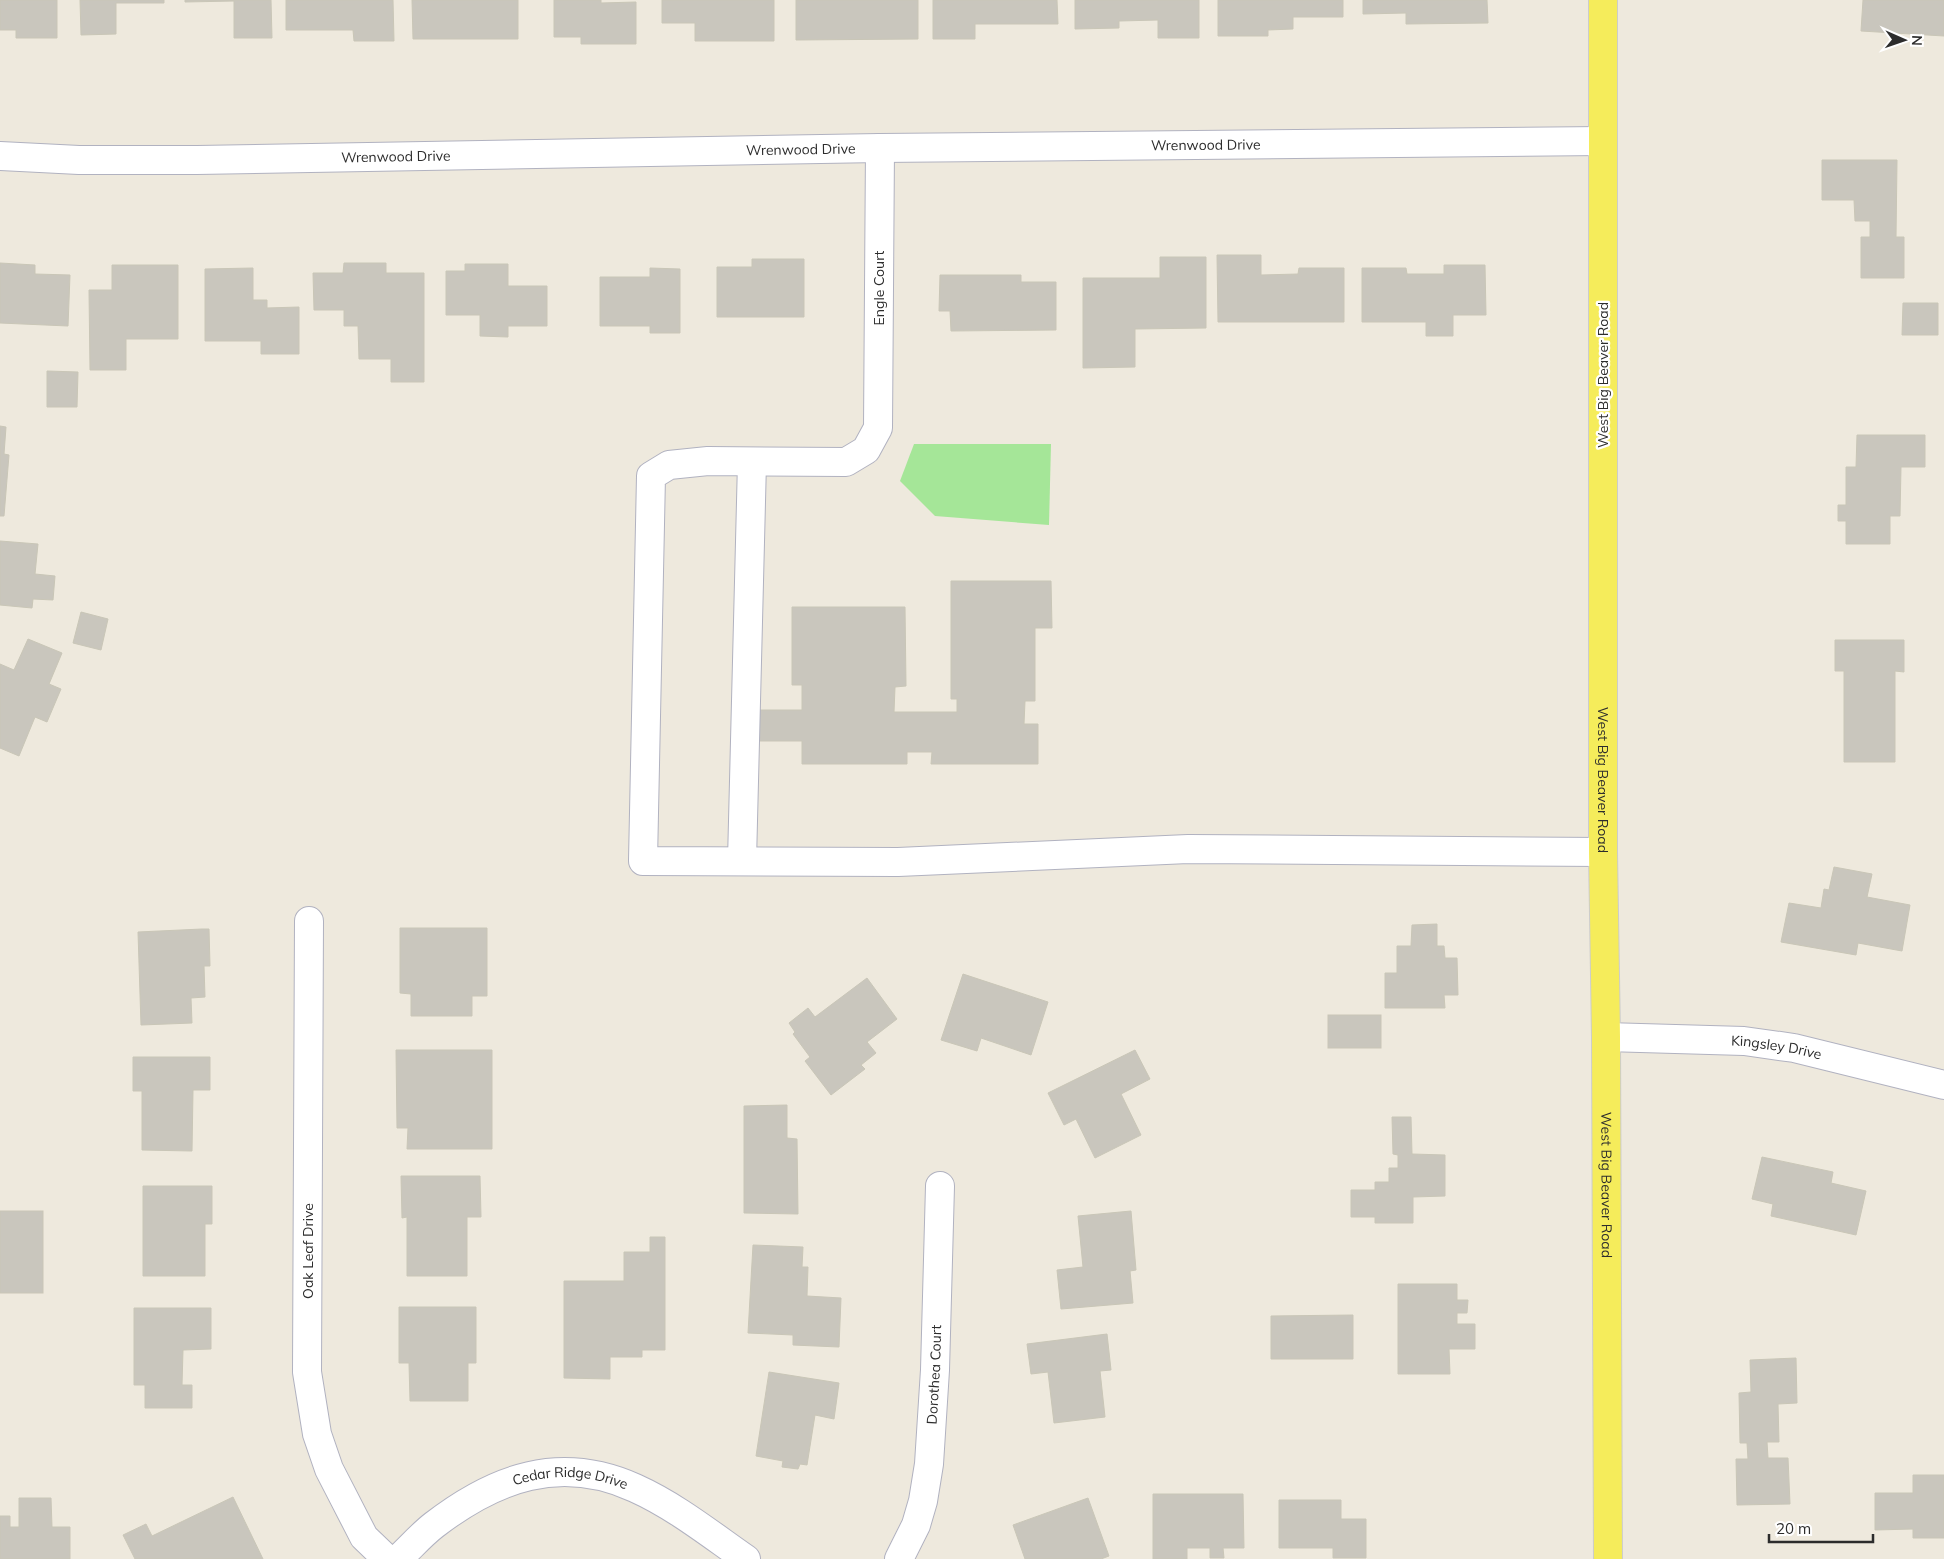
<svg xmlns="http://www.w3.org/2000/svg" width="1944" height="1559" font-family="Mulish,sans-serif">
  <rect width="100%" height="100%" fill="#eee9dd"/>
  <polygon fill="#a5e698" points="914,444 1051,444 1049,525 935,516 900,481"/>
  <g fill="#c9c6bd" stroke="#c9c6b7">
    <polygon points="0,0 57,0 57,38 16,38 16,30 0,30"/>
    <polygon points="80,0 164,0 164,3 116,3 116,34 81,35"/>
    <polygon points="185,0 271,0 272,38 234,38 234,1 185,2"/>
    <polygon points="286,0 393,0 394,41 354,41 353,30 286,30"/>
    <polygon points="412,0 518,0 518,39 413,39"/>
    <polygon points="554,0 601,0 601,3 636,2 636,44 581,44 581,37 554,37"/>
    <polygon points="662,0 774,0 774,41 695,41 695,23 662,23"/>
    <polygon points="796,0 918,0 918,39 796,40"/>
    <polygon points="933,0 1057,0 1058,24 975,24 975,39 933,39"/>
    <polygon points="1075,0 1199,0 1199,38 1158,38 1158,20 1119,21 1119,28 1075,29"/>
    <polygon points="1218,0 1343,0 1343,17 1293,17 1293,29 1268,30 1268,36 1218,36"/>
    <polygon points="1363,0 1487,0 1488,23 1406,24 1406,13 1363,14"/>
    <polygon points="1863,0 1944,0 1944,36 1861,31"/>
    <polygon points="1822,160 1897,160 1896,237 1904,237 1904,278 1861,278 1861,237 1870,237 1870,221 1855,221 1854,200 1822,200"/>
    <polygon points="1217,255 1261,255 1261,275 1298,274 1299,268 1344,268 1344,322 1218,322"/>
    <polygon points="1160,257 1206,257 1206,328 1135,329 1135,367 1083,368 1083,278 1160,278"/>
    <polygon points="752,259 804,259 804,317 717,317 717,267 752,267"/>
    <polygon points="0,263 35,265 35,274 70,275 68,326 0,323"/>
    <polygon points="344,263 386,263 386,273 424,273 424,382 391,382 391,359 359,359 358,326 344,326 344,310 314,310 313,273 343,273"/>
    <polygon points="465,264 508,264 508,286 547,286 547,326 508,326 508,337 480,336 480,315 446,315 446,271 465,271"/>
    <polygon points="112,265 178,265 178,339 126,339 126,370 90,370 89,290 112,290"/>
    <polygon points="1444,265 1485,265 1486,315 1453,315 1453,336 1426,336 1426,322 1362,322 1362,268 1406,268 1407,274 1444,274"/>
    <polygon points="253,268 253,300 267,300 267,308 299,307 299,354 261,354 261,341 205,341 205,269"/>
    <polygon points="650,268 680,269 680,333 650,333 650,326 600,326 600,277 650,277"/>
    <polygon points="940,275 1021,275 1021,282 1056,282 1056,330 951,331 950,311 939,311"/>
    <polygon points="1903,303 1938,303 1938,335 1902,335"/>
    <polygon points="47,371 78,372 77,407 47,407"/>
    <polygon points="0,426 6,427 4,454 9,455 4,516 0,516"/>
    <polygon points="1857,435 1925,435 1925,467 1901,467 1900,516 1890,516 1890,544 1846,544 1846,521 1838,521 1838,505 1846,505 1846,467 1856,467"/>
    <polygon points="0,541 38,544 35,574 55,576 53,600 33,599 32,608 0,605"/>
    <polygon points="951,581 1051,581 1052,628 1035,628 1035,701 1025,701 1024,724 1038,724 1038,764 931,764 932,752 907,752 907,764 802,764 802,741 753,741 753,710 802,710 802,685 792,685 792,607 905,607 906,686 895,687 894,712 957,712 957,699 951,699"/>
    <polygon points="81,612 108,619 101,650 73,643"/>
    <polygon points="28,639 62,653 49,684 61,689 47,722 35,717 19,756 0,748 0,664 14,670"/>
    <polygon points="1835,640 1904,640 1904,672 1895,671 1895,762 1844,762 1844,671 1835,671"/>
    <polygon points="1834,867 1872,874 1867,897 1910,905 1902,951 1858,943 1856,955 1781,942 1789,903 1821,908 1824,889 1829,890"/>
    <polygon points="1437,924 1437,946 1444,946 1445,958 1457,958 1458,995 1444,995 1445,1008 1385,1008 1385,973 1397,973 1397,946 1411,946 1412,925"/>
    <polygon points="400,928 487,928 487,996 472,996 472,1016 411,1016 411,994 400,993"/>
    <polygon points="202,929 209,929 210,966 204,966 205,997 191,998 192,1023 141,1025 138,932"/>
    <polygon points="963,974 1048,1002 1031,1055 981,1038 977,1051 941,1040"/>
    <polygon points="867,978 897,1019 867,1042 876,1053 861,1065 865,1069 831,1095 805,1061 810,1057 793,1034 795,1032 789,1023 808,1008 815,1017"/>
    <rect x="1328" y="1015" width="53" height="33"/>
    <polygon points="396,1050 492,1050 492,1149 407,1149 408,1128 397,1128"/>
    <polygon points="1135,1050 1150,1079 1121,1094 1141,1135 1095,1158 1076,1119 1064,1125 1048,1093"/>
    <polygon points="133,1057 210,1057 210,1090 193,1090 192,1151 142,1150 142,1091 133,1091"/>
    <polygon points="787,1105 787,1138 797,1139 798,1214 744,1213 744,1106"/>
    <polygon points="1392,1117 1411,1117 1412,1154 1445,1155 1445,1196 1413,1197 1413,1223 1375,1223 1375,1217 1351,1217 1351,1190 1375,1190 1375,1182 1389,1182 1389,1168 1398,1168 1398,1155 1393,1154"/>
    <polygon points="1762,1157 1833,1172 1831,1183 1866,1191 1856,1235 1771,1216 1773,1204 1752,1199"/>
    <polygon points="401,1176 480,1176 481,1217 467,1217 467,1276 407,1276 407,1217 402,1218"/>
    <polygon points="143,1186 212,1186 212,1224 205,1224 205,1276 143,1276"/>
    <rect x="0" y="1211" width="43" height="82"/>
    <polygon points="1131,1211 1136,1270 1130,1271 1133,1303 1061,1309 1057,1270 1083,1267 1078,1216"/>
    <polygon points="650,1237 665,1237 665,1350 642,1350 642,1357 610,1357 610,1379 564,1378 564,1281 624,1281 624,1252 650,1252"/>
    <polygon points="753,1245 803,1247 802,1267 808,1267 807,1296 841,1298 839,1347 793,1345 793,1335 748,1333"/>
    <polygon points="1398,1284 1457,1284 1457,1300 1468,1300 1467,1313 1457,1313 1457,1324 1475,1324 1475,1349 1449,1349 1450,1374 1398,1374"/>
    <polygon points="399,1307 476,1307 476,1363 468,1363 468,1401 410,1401 409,1363 399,1363"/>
    <polygon points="134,1308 211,1308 211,1349 183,1350 182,1385 192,1385 192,1408 145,1408 145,1385 134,1385"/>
    <polygon points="1353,1315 1353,1359 1271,1359 1271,1316"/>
    <polygon points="1107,1334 1111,1370 1100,1371 1105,1417 1054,1423 1048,1372 1031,1374 1027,1344"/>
    <polygon points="1796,1358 1797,1403 1778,1404 1779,1442 1767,1442 1768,1458 1788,1458 1790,1504 1737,1505 1736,1459 1748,1459 1747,1443 1740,1443 1739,1393 1751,1392 1750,1360"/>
    <polygon points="769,1372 839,1383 834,1419 815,1415 807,1465 800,1464 798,1469 782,1467 783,1461 756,1456"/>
    <polygon points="1913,1475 1944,1475 1944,1538 1913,1538 1913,1529 1875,1530 1875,1493 1913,1493"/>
    <polygon points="1153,1494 1243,1494 1244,1548 1223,1548 1224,1558 1210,1558 1210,1548 1187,1548 1187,1559 1153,1559"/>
    <polygon points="233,1497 263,1559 135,1559 123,1535 146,1524 152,1536"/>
    <polygon points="19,1498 51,1498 52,1527 70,1527 70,1559 0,1559 0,1516 10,1516 10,1527 19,1527"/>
    <polygon points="1088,1498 1109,1556 1101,1559 1025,1559 1013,1525"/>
    <polygon points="1279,1500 1341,1500 1341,1519 1366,1519 1366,1558 1333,1558 1333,1548 1279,1548"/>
  </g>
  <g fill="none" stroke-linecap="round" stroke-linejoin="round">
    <g stroke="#b1b2c0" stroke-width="30">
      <g id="minor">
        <polyline points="880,148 878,428 866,450 846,462 708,461 669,465 651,476 643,861 898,862 1188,849 1603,852"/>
        <path id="s1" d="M0,156l79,4h118l683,-12 723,-7"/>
        <polyline points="742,861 752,462"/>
        <polyline points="309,921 307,1372 317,1434 329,1469 364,1537 387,1559"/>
        <path id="s2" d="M1606,1037l138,4 50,7 150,37"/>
        <path id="s3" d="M398,1559c12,-11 23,-24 36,-34 61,-47 126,-71 201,-37 40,18 75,46 111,71"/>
        <path id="s4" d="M899,1559l17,-34 7,-24 6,-37 6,-94 5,-184"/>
      </g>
    </g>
    <g stroke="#ccc" stroke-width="30">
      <g id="major">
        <path id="s5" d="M1603,0v852l3,185 2,522"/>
      </g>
    </g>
    <use href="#minor" stroke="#fff" stroke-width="28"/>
    <use href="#major" stroke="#f5ec5b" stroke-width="28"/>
  </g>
  <g text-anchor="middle" stroke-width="4.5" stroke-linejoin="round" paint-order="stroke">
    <g font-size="14" fill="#2c2c2c" stroke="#fff">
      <text dy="5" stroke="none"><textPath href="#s1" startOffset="1206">Wrenwood Drive</textPath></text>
      <text dy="5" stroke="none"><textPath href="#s1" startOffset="801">Wrenwood Drive</textPath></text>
      <text dy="5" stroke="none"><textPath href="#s1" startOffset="396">Wrenwood Drive</textPath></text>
      <text transform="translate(879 288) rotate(-90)" y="5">Engle Court</text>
      <text transform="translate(1603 375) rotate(-90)" y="5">West Big Beaver Road</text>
      <text dy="5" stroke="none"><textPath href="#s5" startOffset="780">West Big Beaver Road</textPath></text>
      <text dy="5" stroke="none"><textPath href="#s2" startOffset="171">Kingsley Drive</textPath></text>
      <text dy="5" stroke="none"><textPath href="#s5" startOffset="1185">West Big Beaver Road</textPath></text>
      <text transform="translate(308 1251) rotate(-90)" y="5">Oak Leaf Drive</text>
      <text dy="5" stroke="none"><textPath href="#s4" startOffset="190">Dorothea Court</textPath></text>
      <text dy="5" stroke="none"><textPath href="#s3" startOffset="199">Cedar Ridge Drive</textPath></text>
    </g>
  </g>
  <g transform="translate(1904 40) rotate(92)" stroke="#ffffff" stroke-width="4" paint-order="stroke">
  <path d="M0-4L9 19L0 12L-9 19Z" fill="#2c2c2c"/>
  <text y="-8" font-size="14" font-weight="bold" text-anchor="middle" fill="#2c2c2c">N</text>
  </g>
  <path d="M1769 1534v8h104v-8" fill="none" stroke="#2c2c2c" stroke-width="2.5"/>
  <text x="1776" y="1534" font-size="15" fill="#2c2c2c" stroke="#ffffff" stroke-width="4" paint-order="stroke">20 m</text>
</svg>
